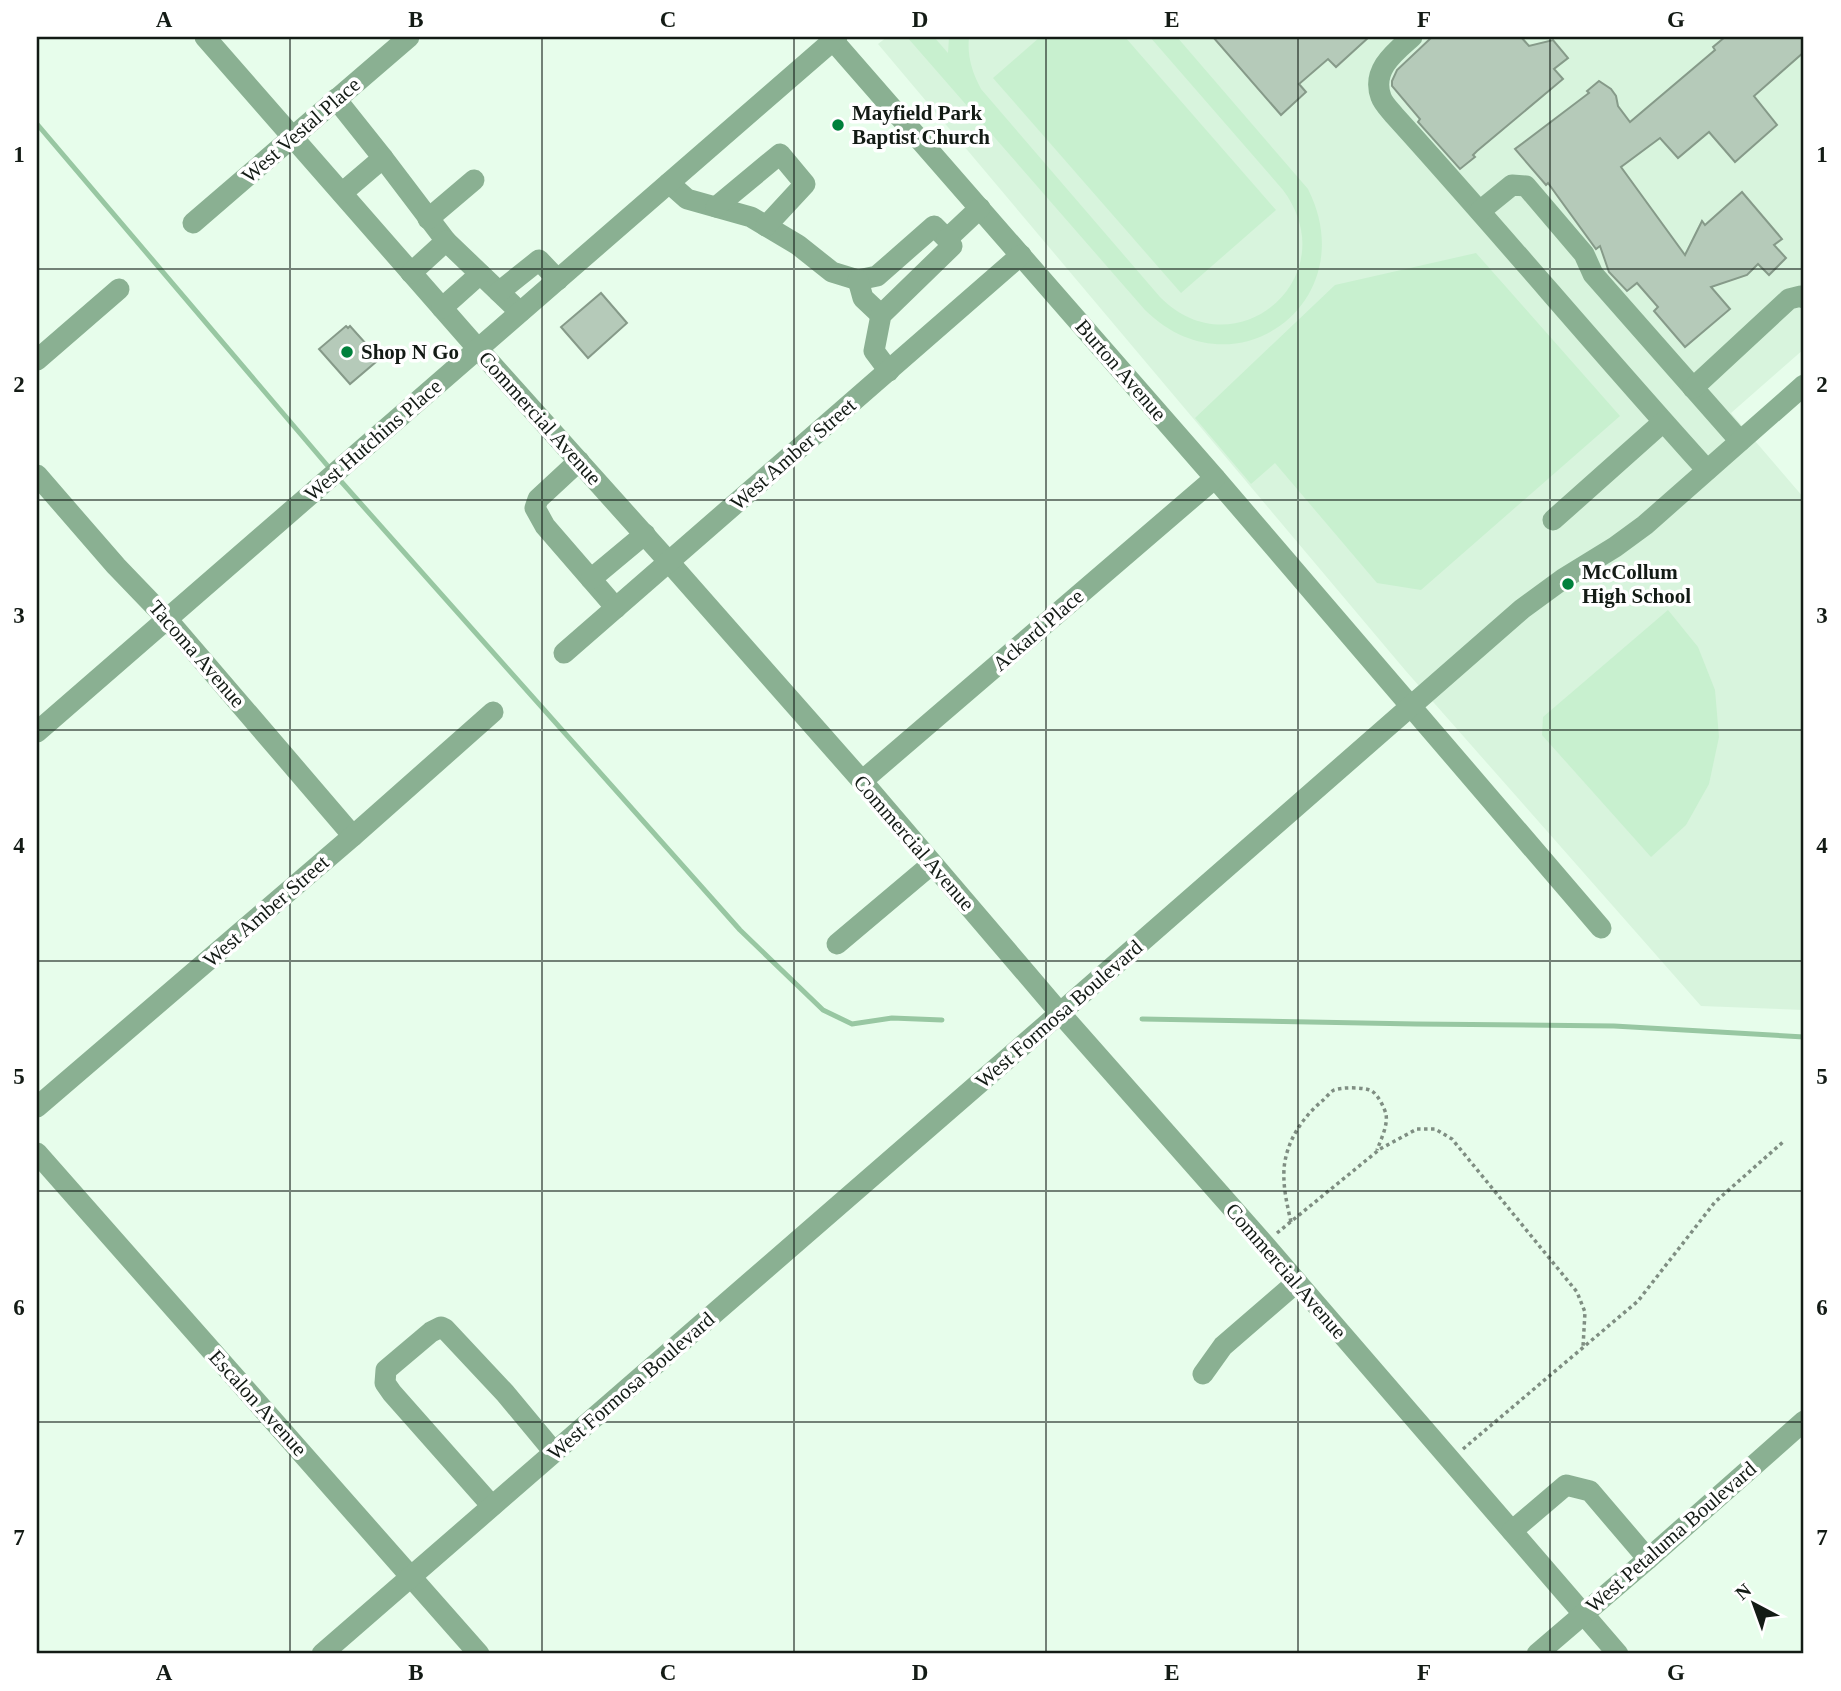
<svg xmlns="http://www.w3.org/2000/svg" width="1841" height="1691" font-family="Georgia,serif">
  <rect width="100%" height="100%" fill="#e7fdeb"/>
  <polygon fill="#d8f4dd" points="887,37 1804,37 1804,349 1731,413 1804,498 1804,1010 1701,1006 1405,670 878,44"/>
  <g fill="#c8f0cf">
    <path d="M907,37h27l14,16 1,-16h20c-2,19 3,35 12,52l179,208c75,76 188,-20 123,-107l-133,-153h27l131,152c57,113 -74,209 -163,121z"/>
    <polygon points="1040,37 1125,37 1276,210 1181,293 993,78"/>
    <polygon points="1476,253 1620,416 1421,590 1377,583 1275,463 1251,484 1195,418 1335,285"/>
    <polygon points="1668,610 1698,647 1715,690 1719,737 1709,784 1686,825 1651,857 1542,735 1543,717"/>
  </g>
  <g fill="none" stroke-linecap="round" stroke-linejoin="round">
    <g stroke="#98c7a2" stroke-width="5">
      <polyline points="37,124 332,471"/>
      <polyline points="338,478 740,930 823,1010 852,1024 892,1018 942,1020"/>
      <polyline points="1142,1019 1416,1024 1614,1026 1804,1037"/>
    </g>
  </g>
  <g fill="#b5cab9" stroke="#869a89" stroke-width="2">
    <polygon points="1213,37 1369,37 1336,67 1328,59 1299,84 1306,92 1281,115"/>
    <polygon points="1432,37 1521,37 1529,46 1553,40 1568,58 1554,69 1563,79 1477,151 1473,155 1475,157 1460,169 1418,122 1420,119 1392,86 1392,81 1397,70"/>
    <polygon points="1725,37 1804,37 1804,52 1754,96 1777,125 1735,162 1709,132 1678,158 1660,138 1621,167 1685,255 1702,221 1705,225 1742,192 1782,239 1774,245 1786,258 1769,275 1758,264 1747,275 1711,287 1730,309 1685,347 1654,311 1658,307 1637,283 1627,291 1609,272 1600,246 1596,249 1548,183 1546,185 1515,149 1589,93 1587,91 1599,81 1611,89 1616,96 1618,106 1630,122 1715,50 1713,47"/>
    <polygon points="601,293 627,323 588,358 561,327"/>
    <polygon points="346,326 348,328 350,326 376,355 374,357 377,361 350,384 319,349"/>
  </g>
  <g fill="none" stroke-linecap="round" stroke-linejoin="round">
    <g stroke="#7f8e82" stroke-width="3.5" stroke-dasharray="3.5 3.5" stroke-linecap="butt">
      <path d="M1291,1222c-4,-18 -8,-34 -7,-53 2,-27 18,-51 38,-68 4,-3 8,-9 12,-11 8,-3 31,-3 38,1 6,4 12,16 14,23 2,12 -5,25 -9,36"/>
      <polyline points="1277,1233 1380,1149 1417,1129 1435,1129 1452,1139 1577,1292 1585,1312 1583,1347"/>
      <polyline points="1463,1449 1638,1301 1715,1202 1783,1142"/>
    </g>
    <g stroke="#8ab092" stroke-width="21">
      <polyline points="205,37 478,349 669,562 862,781 1060,1013 1264,1244 1618,1654"/>
      <polyline points="830,37 1215,478 1601,928"/>
      <path d="M1412,37c-17,15 -41,33 -31,60 2,6 8,12 13,18 106,117 207,238 313,355"/>
      <polyline points="336,99 383,158"/>
      <polyline points="669,183 687,199 751,217 798,245 832,272 858,280 877,276 934,226 947,239 980,208"/>
      <polyline points="342,193 383,158 446,241"/>
      <polyline points="716,207 780,154 805,184 766,226"/>
      <polyline points="1480,211 1512,185 1526,186 1584,254 1593,274 1740,441"/>
      <polyline points="428,219 474,180"/>
      <polyline points="193,223 409,37"/>
      <polyline points="411,273 446,241 520,312"/>
      <polyline points="858,280 863,298 881,315"/>
      <polyline points="499,292 539,260 558,280"/>
      <polyline points="442,308 480,274"/>
      <polyline points="37,360 119,289"/>
      <polyline points="889,371 874,351 881,315 952,246 947,239"/>
      <polyline points="1693,388 1789,299 1801,296 1804,298"/>
      <polyline points="579,461 538,499 535,508 545,526 616,608"/>
      <polyline points="37,475 116,566 167,619 353,836"/>
      <polyline points="1553,520 1663,422"/>
      <polyline points="591,579 645,534"/>
      <polyline points="564,653 1021,255"/>
      <polyline points="37,732 837,37"/>
      <polyline points="862,781 1215,478"/>
      <polyline points="837,944 932,864"/>
      <polyline points="37,1107 353,836 493,712"/>
      <polyline points="37,1153 479,1654"/>
      <polyline points="1203,1374 1223,1346 1297,1282"/>
      <polyline points="492,1506 392,1393 385,1383 386,1370 431,1332 441,1327 445,1329 505,1393 554,1452"/>
      <polyline points="1512,1531 1566,1485 1590,1491 1648,1559"/>
      <polyline points="322,1654 1060,1013 1522,609 1563,579 1615,547 1645,525 1804,385"/>
      <polyline points="1537,1654 1648,1559 1804,1421"/>
    </g>
  </g>
  <path fill="none" stroke="#131b15" stroke-width="2" stroke-opacity="0.55" d="M290,37v1617M542,37v1617M794,37v1617M1046,37v1617M1298,37v1617M1550,37v1617M37,269h1767M37,500h1767M37,730h1767M37,961h1767M37,1191h1767M37,1422h1767"/>
  <g fill="#00813c" stroke="#fff" stroke-width="2.5">
    <circle cx="838" cy="125" r="7"/>
    <circle cx="347" cy="352" r="7"/>
    <circle cx="1568" cy="584" r="7"/>
  </g>
  <g text-anchor="middle" stroke-width="7" stroke-linejoin="round" paint-order="stroke">
    <g font-size="21" font-weight="bold" fill="#131b15" stroke="#fff" text-anchor="start">
      <text x="852" y="120">Mayfield Park<tspan x="852" dy="24">Baptist Church</tspan></text>
      <text x="361" y="359">Shop N Go</text>
      <text x="1582" y="579">McCollum<tspan x="1582" dy="24">High School</tspan></text>
    </g>
    <g font-size="21" fill="#131b15" stroke="#fff">
      <text transform="translate(301 130) rotate(-41)" y="7">West Vestal Place</text>
      <text transform="translate(1121 370) rotate(49)" y="7">Burton Avenue</text>
      <text transform="translate(540 418) rotate(48)" y="7">Commercial Avenue</text>
      <text transform="translate(373 440) rotate(-41)" y="7">West Hutchins Place</text>
      <text transform="translate(793 454) rotate(-41)" y="7">West Amber Street</text>
      <text transform="translate(1038 630) rotate(-41)" y="7">Ackard Place</text>
      <text transform="translate(197 654) rotate(49)" y="7">Tacoma Avenue</text>
      <text transform="translate(914 843) rotate(49)" y="7">Commercial Avenue</text>
      <text transform="translate(266 911) rotate(-41)" y="7">West Amber Street</text>
      <text transform="translate(1059 1014) rotate(-41)" y="7">West Formosa Boulevard</text>
      <text transform="translate(1286 1271) rotate(49)" y="7">Commercial Avenue</text>
      <text transform="translate(631 1386) rotate(-41)" y="7">West Formosa Boulevard</text>
      <text transform="translate(258 1403) rotate(48)" y="7">Escalon Avenue</text>
      <text transform="translate(1671 1537) rotate(-41)" y="7">West Petaluma Boulevard</text>
    </g>
  </g>
  <rect width="1841" height="1691" fill="none" stroke="#ffffff" stroke-width="77"/>
  <g transform="translate(1754 1604) rotate(319)" stroke="#ffffff" stroke-width="5" paint-order="stroke">
  <path d="M0-5L12 26L0 18L-12 26Z" fill="#131b15"/>
  <text y="-10" font-size="19" font-weight="bold" text-anchor="middle" fill="#131b15">N</text>
  </g>
  <rect x="38" y="38" width="1764" height="1614" fill="none" stroke="#131b15" stroke-width="2.5"/>
  <g font-size="23" text-anchor="middle" font-weight="bold" fill="#131b15">
    <text x="164" y="27">A</text>
    <text x="416" y="27">B</text>
    <text x="668" y="27">C</text>
    <text x="920" y="27">D</text>
    <text x="1172" y="27">E</text>
    <text x="1424" y="27">F</text>
    <text x="1676" y="27">G</text>
    <text x="19" y="162">1</text>
    <text x="1822" y="162">1</text>
    <text x="19" y="392">2</text>
    <text x="1822" y="392">2</text>
    <text x="19" y="623">3</text>
    <text x="1822" y="623">3</text>
    <text x="19" y="853">4</text>
    <text x="1822" y="853">4</text>
    <text x="19" y="1084">5</text>
    <text x="1822" y="1084">5</text>
    <text x="19" y="1315">6</text>
    <text x="1822" y="1315">6</text>
    <text x="19" y="1545">7</text>
    <text x="1822" y="1545">7</text>
    <text x="164" y="1680">A</text>
    <text x="416" y="1680">B</text>
    <text x="668" y="1680">C</text>
    <text x="920" y="1680">D</text>
    <text x="1172" y="1680">E</text>
    <text x="1424" y="1680">F</text>
    <text x="1676" y="1680">G</text>
  </g>
</svg>
